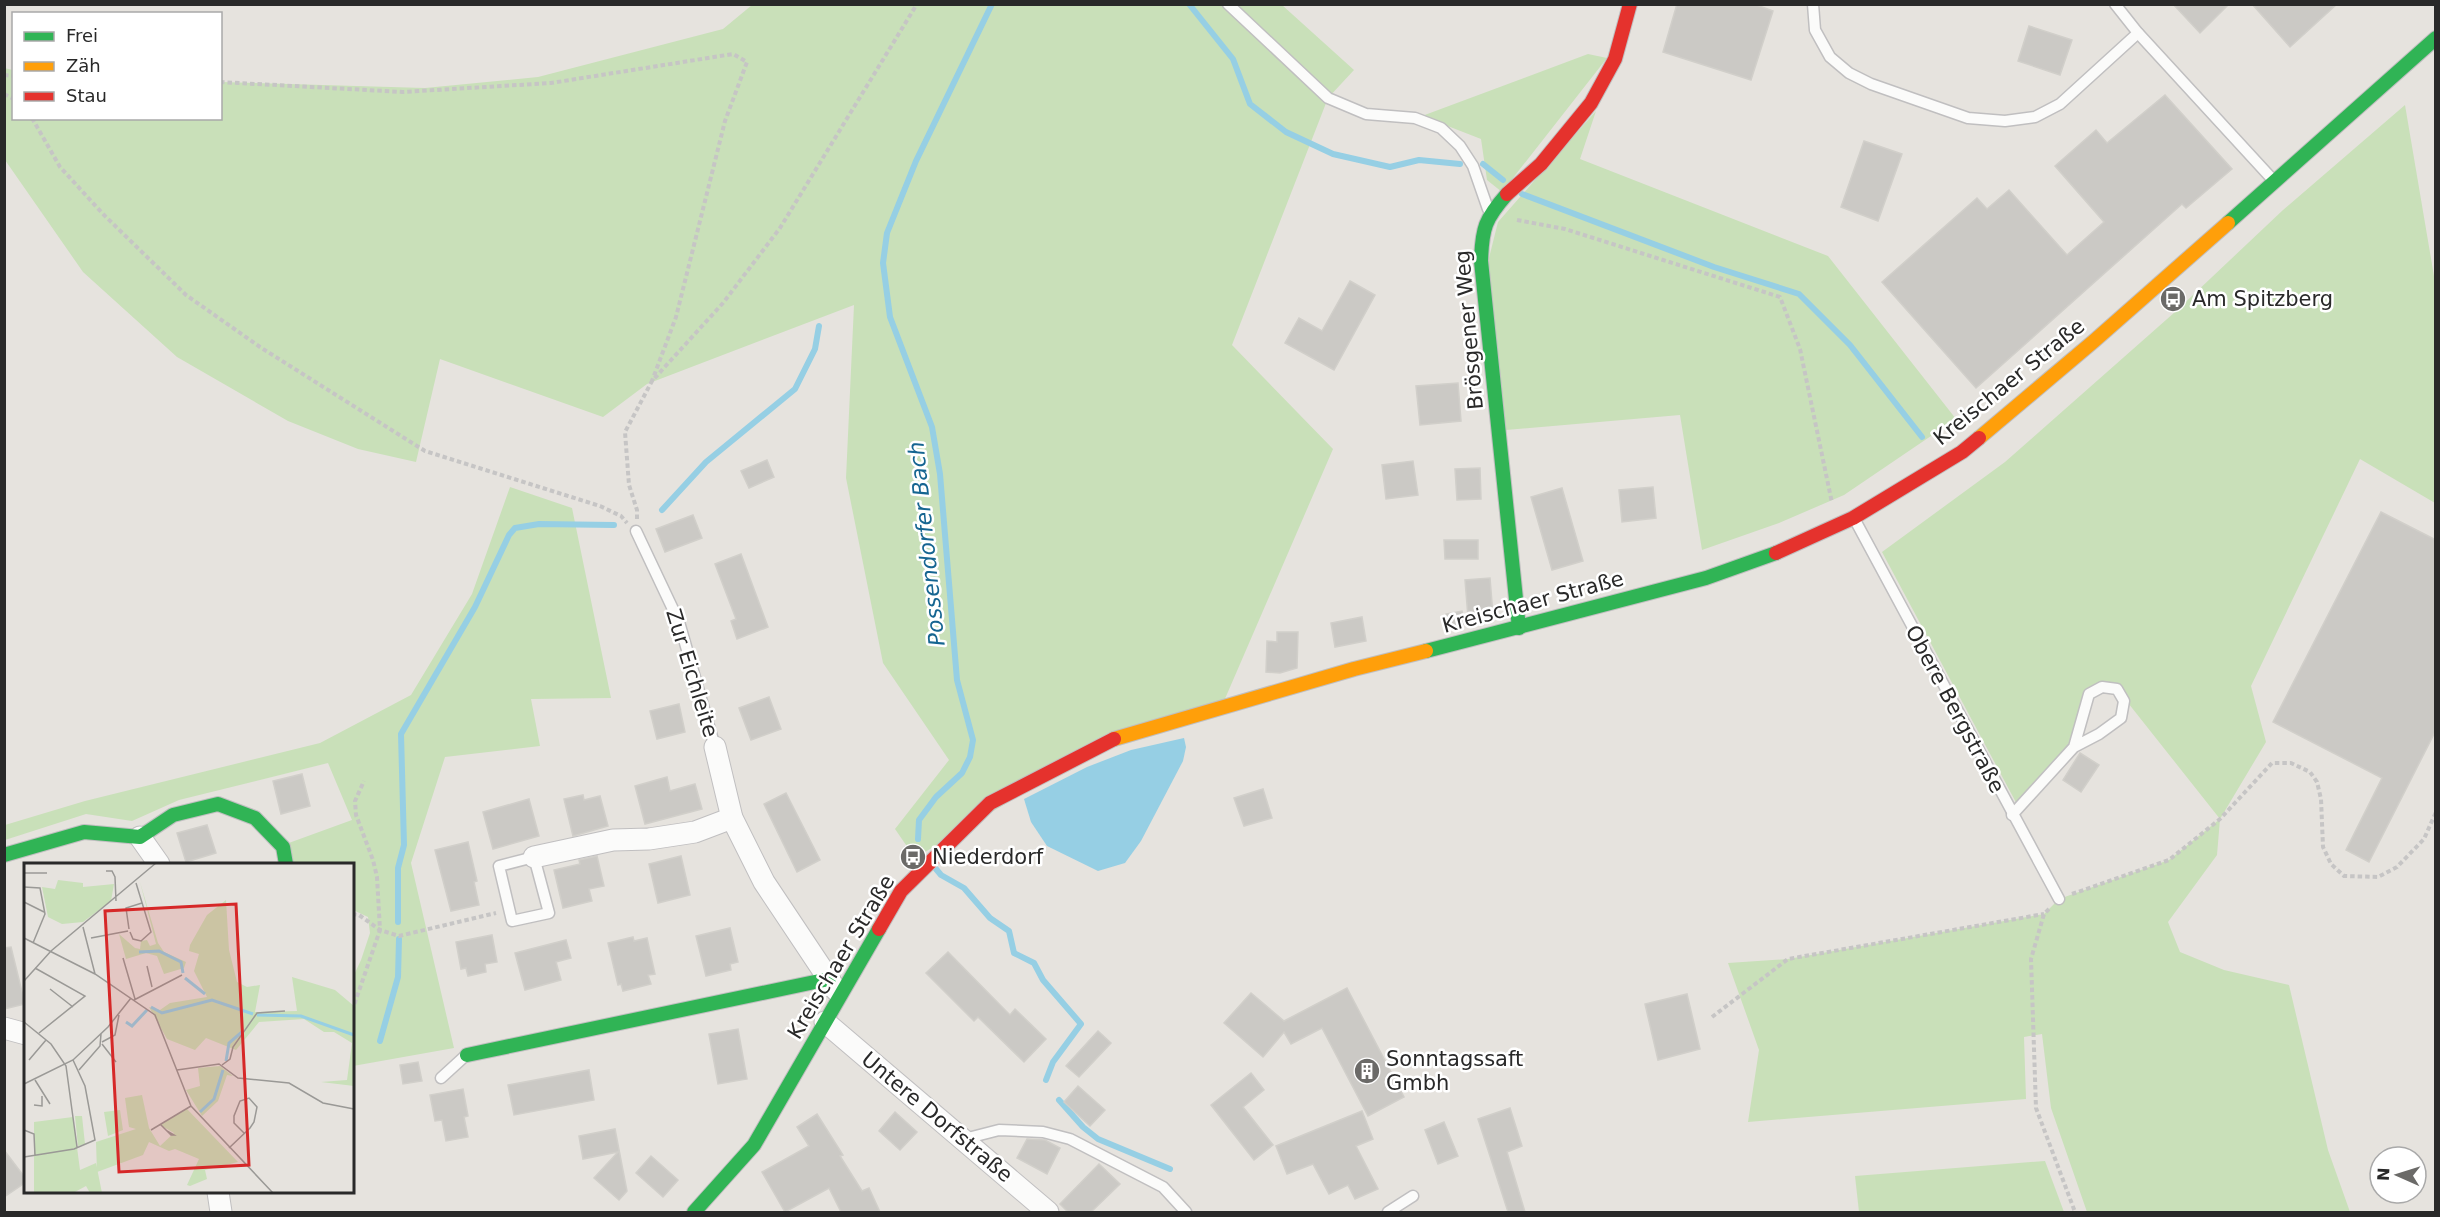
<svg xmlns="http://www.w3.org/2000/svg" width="2440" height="1217" font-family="'DejaVu Sans',sans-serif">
  <rect width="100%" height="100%" fill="#e6e3de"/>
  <g fill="#c9e0b9">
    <polygon points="752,5 1282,5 1354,70 1328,98 1232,345 1333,449 1221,708 1112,740 915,858 895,829 949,760 883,663 846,478 854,305 647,384 603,417 440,359 416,462 358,449 288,421 177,357 83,272 5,160 4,68 13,70 14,118 220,118 221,82 425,88 538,77 723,29"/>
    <polygon points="1588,54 1607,58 1502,192 1487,180 1481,139 1422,116"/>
    <polygon points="2405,105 2435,282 2435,503 2360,459 2251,686 2266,742 2220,819 2217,855 2168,922 2180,952 2224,970 2289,985 2328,1150 2350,1212 2087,1212 2051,1108 2042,1034 2024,1037 2026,1099 1748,1122 1759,1050 1728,963 1788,959 2044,914 2059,899 2169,860 2220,819 2117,689 2089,694 2074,747 2019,808 1882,552 2005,462 2175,312 2283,210"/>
    <polygon points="1596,111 1580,159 1828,256 1956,419 1844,495 1779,523 1702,550 1680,415 1506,430 1488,262 1498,222"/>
    <polygon points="510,487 572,508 611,698 531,699 540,746 445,757 411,863 454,1048 353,1066 353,977 361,960 370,933 368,917 353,910 352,864 290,864 286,844 352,820 328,763 179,800 132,821 86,814 5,840 5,825 85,801 320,743 411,695 472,594"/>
    <polygon points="2045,1161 2064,1212 1859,1212 1855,1176"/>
  </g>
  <polygon fill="#96cfe4" points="1184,738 1186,747 1183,761 1141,841 1125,863 1098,871 1047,846 1031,822 1024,799 1087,767 1131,750"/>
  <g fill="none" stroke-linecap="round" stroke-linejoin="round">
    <g stroke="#96cfe4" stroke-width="6">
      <polyline points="1189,4 1233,59 1250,104 1286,132 1333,154 1390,167 1419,160 1460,164"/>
      <polyline points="1483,164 1503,180"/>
      <polyline points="1522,194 1714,267 1799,294 1850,345 1922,437"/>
      <polyline points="662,510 706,462 795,389 815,349 819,326"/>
      <polyline points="918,839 919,820 936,797 962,773 970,757 973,740 957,680 940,474 932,427 890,317 883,263 887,233 916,161 992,4"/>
      <polyline points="936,869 941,875 964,888 990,918 1009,931 1014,953 1034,963 1043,980 1081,1024 1053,1062 1046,1080"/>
      <polyline points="398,922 398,868 404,845 401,734 475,607 509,535 515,528 539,524 614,525"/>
      <polyline points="380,1041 398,977 399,939"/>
      <polyline points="1059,1100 1083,1127 1098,1139 1170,1169"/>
    </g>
  </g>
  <g fill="#cbc9c5" stroke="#d1cfca" stroke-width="1.5">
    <polygon points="1677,4 1754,4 1773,11 1751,80 1663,52"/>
    <polygon points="2173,4 2229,4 2200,33"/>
    <polygon points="2252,4 2337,4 2290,47"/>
    <polygon points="2029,26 2072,40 2060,75 2018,61"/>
    <polygon points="2165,95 2232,169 2186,208 2182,204 1976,388 1882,282 1977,198 1987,209 2009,190 2067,255 2104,222 2055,166 2096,130 2107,143"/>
    <polygon points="1864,141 1902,154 1878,221 1841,207"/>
    <polygon points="1350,281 1375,295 1334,370 1285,343 1299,318 1322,331"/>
    <polygon points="1458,383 1461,421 1420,425 1416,386"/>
    <polygon points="767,460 774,477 749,488 741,471"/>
    <polygon points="1413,461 1418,495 1386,499 1382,465"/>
    <polygon points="1480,468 1481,499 1457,500 1455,469"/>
    <polygon points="1653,487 1656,518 1622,522 1619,490"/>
    <polygon points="1562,488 1583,561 1552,570 1531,497"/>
    <polygon points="2381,512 2436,540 2436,730 2369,862 2346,850 2382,778 2273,722"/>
    <polygon points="693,515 702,538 665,552 656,529"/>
    <polygon points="1444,540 1478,540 1478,559 1445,559"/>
    <polygon points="741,554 768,627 737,639 731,621 736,619 715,564"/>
    <polygon points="1490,578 1493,615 1468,617 1465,580"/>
    <polygon points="1462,611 1465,624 1449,628 1446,614"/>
    <polygon points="1362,617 1366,641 1335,647 1331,623"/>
    <polygon points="1277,632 1298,632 1297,668 1280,673 1266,672 1267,641 1277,642"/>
    <polygon points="769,697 781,729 751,740 739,708"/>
    <polygon points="679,704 685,732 657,739 650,711"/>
    <polygon points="2080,753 2099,765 2081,792 2063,780"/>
    <polygon points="302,774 310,806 281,814 273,781"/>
    <polygon points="667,777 670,791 695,784 702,809 645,824 635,786"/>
    <polygon points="1263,789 1272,818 1244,826 1234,798"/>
    <polygon points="786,793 820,860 797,872 764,804"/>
    <polygon points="583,795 584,800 600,796 608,826 573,836 564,799"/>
    <polygon points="529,799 539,836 493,849 483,812"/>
    <polygon points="207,825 216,853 186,862 177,833"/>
    <polygon points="468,842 477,881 474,882 479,905 451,911 435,850"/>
    <polygon points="597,856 604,886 589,889 592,901 563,908 554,870 580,864 579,860"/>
    <polygon points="681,856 690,895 658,903 649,864"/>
    <polygon points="730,928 738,962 730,964 731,970 706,976 696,936"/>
    <polygon points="492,935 497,962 485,964 486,972 468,976 466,968 461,969 456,942"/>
    <polygon points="633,937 634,941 647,938 655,974 648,975 651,984 623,991 621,984 618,985 608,943"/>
    <polygon points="566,940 571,958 556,962 561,980 525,990 515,953"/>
    <polygon points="11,947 25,1004 4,1009 4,948"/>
    <polygon points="948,952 1010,1015 1015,1009 1046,1039 1024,1062 978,1017 974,1021 926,973"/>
    <polygon points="1347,988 1404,1097 1368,1116 1322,1028 1291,1044 1284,1032 1263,1057 1224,1023 1251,993 1284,1021"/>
    <polygon points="1687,994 1700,1049 1658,1060 1645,1004"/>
    <polygon points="738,1029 747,1079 718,1084 709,1034"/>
    <polygon points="1098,1031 1111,1043 1079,1077 1066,1066"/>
    <polygon points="418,1062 422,1081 403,1084 400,1065"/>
    <polygon points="589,1070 594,1100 514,1115 508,1085"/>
    <polygon points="1251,1073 1264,1090 1243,1107 1273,1145 1254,1160 1211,1105"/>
    <polygon points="1078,1086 1105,1110 1090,1126 1064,1102"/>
    <polygon points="463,1089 468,1116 464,1117 468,1137 446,1141 442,1120 435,1121 430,1095"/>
    <polygon points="1510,1108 1522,1146 1507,1152 1525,1212 1508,1212 1478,1119"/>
    <polygon points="1362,1111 1373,1139 1356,1146 1378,1189 1355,1199 1348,1185 1329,1194 1313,1164 1287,1174 1276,1146"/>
    <polygon points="895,1112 917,1132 900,1150 879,1131"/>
    <polygon points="817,1114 843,1155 840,1156 862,1191 869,1188 880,1212 841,1212 829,1188 785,1212 762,1172 809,1146 797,1127"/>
    <polygon points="1444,1122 1458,1156 1438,1164 1425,1130"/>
    <polygon points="615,1129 627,1191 619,1200 594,1178 618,1152 583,1159 579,1136"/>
    <polygon points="1027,1139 1045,1140 1060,1148 1047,1174 1017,1158"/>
    <polygon points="4,1150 26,1179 26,1182 4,1197"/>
    <polygon points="651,1156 678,1180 663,1197 636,1173"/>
    <polygon points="1099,1164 1120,1184 1091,1212 1068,1212 1060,1204"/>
  </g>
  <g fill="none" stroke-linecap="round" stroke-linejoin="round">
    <g stroke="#c0bfc0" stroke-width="13">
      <g id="lane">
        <polyline points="1228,4 1328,98 1366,114 1415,118 1441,128 1460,146 1473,166 1488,209"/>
        <polyline points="1813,4 1815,30 1830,57 1849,73 1871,84 1968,118 2005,121 2035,117 2060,104 2138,33"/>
        <polyline points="2115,4 2138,33 2274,181"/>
        <polyline points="1855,520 2059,899"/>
        <polyline points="636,531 679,622 715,747"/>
        <polyline points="2012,815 2074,747 2099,734 2121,718 2124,701 2117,689 2102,687 2089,694 2074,747"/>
        <polygon points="534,857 549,913 512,921 499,866"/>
        <polyline points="441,1078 464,1057"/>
        <polyline points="964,1139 999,1130 1043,1132 1070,1139 1163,1187 1186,1212"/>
        <polyline points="1388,1212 1413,1196"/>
      </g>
    </g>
    <g stroke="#c0bfc0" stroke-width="23">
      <g id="street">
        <polyline points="715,747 732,818 764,882 836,990"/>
        <polyline points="140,837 159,864"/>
        <polyline points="534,857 613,840 649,839 695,832 732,818"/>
        <polyline points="825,1022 1048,1212"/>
        <polyline points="4,1028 26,1034"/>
        <polyline points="218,1192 221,1212"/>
      </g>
    </g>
    <g stroke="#c0bfc0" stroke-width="16">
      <g id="fast">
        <path d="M1507,194c-22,25 -25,34 -26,67l38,367"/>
        <polyline points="2228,223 2436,38"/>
        <polyline points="1426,651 1706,578 1776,553"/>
        <polyline points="4,855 84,832 140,837 173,815 218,804 255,818 283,847 286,864"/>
        <polyline points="467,1055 829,979"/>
        <polyline points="694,1212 754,1145 879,929"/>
      </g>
    </g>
    <g stroke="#c0bfc0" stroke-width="16">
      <g id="slow">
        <polyline points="1979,438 2094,341 2228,223"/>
        <polyline points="1114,739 1354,669 1426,651"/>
      </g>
    </g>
    <g stroke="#c0bfc0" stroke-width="16">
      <g id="jam">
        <polyline points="1507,194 1541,164 1591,103 1615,59 1630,4"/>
        <polyline points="1776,553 1853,518 1962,452 1979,438"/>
        <polyline points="879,929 901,891 990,803 1114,739"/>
      </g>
    </g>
    <g stroke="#c6c5c5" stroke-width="4" stroke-dasharray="4.5 3" stroke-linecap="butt">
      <polyline points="4,75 14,76"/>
      <polyline points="220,82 403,92 551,83 733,54 747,62 725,121 676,317 652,381"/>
      <polyline points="4,94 14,99"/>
      <polyline points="32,118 60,167 104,215 186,295 260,347 425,451 600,506 621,516 627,523"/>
      <polyline points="1517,220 1565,229 1780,297 1800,349 1832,503"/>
      <polyline points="637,519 637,510 629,485 625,432 652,381 723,303 780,228 917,4"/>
      <polyline points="2072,894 2169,860 2220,819 2272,763 2291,763 2310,772 2317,782 2321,799 2323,847 2331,864 2344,876 2378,877 2397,867 2424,839 2436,812"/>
      <polyline points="2049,909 2044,914 2031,959 2036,1108 2075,1212"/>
      <polyline points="352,914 359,915 380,930 399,936 496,913"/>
      <polyline points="352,1011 380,930 377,877 373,860 356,815 355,801 364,781"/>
      <polyline points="1712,1017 1788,959 2044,914"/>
    </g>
    <use href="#lane" stroke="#fbfbfa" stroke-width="10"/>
    <use href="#street" stroke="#fbfbfa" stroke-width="21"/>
    <use href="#fast" stroke="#30b455" stroke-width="14"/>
    <use href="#slow" stroke="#ff9f0a" stroke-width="14"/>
    <use href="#jam" stroke="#e5322d" stroke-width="14"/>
  </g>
  <defs>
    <g id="bus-disc" transform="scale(1.35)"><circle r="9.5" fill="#6b6a68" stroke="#fff"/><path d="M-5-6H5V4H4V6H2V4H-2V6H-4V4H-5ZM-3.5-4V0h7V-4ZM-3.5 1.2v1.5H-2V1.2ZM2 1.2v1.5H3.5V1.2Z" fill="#fff"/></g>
    <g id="building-disc" transform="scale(1.35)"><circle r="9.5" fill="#6b6a68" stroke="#fff"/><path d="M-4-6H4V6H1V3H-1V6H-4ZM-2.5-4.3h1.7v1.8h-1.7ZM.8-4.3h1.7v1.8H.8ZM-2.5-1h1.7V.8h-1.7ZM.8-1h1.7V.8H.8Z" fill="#fff"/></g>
  </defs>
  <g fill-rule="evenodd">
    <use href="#bus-disc" x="2173" y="299"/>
    <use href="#bus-disc" x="913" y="857"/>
    <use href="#building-disc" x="1367" y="1071"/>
  </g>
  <g text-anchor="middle" stroke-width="5" stroke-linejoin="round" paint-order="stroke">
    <g font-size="21" fill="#292929" stroke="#fff" text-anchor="start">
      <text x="2192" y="306">Am Spitzberg</text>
      <text x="932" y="864">Niederdorf</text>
      <text x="1386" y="1066">Sonntagssaft<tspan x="1386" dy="24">Gmbh</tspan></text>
    </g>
    <g font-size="21" fill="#292929" stroke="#fff">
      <text transform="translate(1469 330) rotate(-95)" y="7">Brösgener Weg</text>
      <text transform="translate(2009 382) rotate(-39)" y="7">Kreischaer Straße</text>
      <text transform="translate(1533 602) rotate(-15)" y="7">Kreischaer Straße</text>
      <text transform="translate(692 673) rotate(73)" y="7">Zur Eichleite</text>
      <text transform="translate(1955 709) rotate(62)" y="7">Obere Bergstraße</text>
      <text transform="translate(841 957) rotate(-59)" y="7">Kreischaer Straße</text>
      <text transform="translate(937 1117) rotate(40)" y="7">Untere Dorfstraße</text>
    </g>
    <g font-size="22" font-style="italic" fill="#156591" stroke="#fff">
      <text transform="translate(926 544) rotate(-96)" y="8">Possendorfer Bach</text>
    </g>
  </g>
  <g transform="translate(24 863)">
    <rect width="330" height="330" fill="#e6e3de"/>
    <path d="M34,17l25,3v4l31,-3 -3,17 -28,21 -21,2 -14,-7 -6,-30 13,2zM116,19l18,61 6,9 22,10 -2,6 -20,6 -7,-18 -11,-3 -20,6 -7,-25 16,14 5,1 1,-8 6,-1 3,6 6,-2zM202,37l3,50 8,32 10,5 13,-2 -5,27 42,-1 -5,-34 43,13 19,16v80l-33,-4 26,-2 5,-37 -18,-11h-10l-20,-13 -45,3 -23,28 -30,-12 -11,12 -28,-11 -18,-32 11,3 10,-7 37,-6 -13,-26 5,-17 -10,-3 1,-6 17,-30zM196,203l13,10 -6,-1 -9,26 -16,15 -16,-26 14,-4 -2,-18zM118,232l7,33 11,18 14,-13 -14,-8 27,-16 51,53 -33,8 2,9 -17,7 -3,-1 12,-26 -24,-10 -6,2 -20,-9 -6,13 -46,17 -1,-30 40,-13 -7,-2 -4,-29zM96,247l3,20 -15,6 -4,-24zM51,253h7l3,28 -7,2zM49,254l7,53 16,-7 6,30h-12l-4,-7 -13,7h-39v-71z" fill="#c9e0b9"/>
    <path fill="none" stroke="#96cfe4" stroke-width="3" d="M115,89l20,-1 22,11 2,11M161,115l20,16M127,144l11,6 50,-13 41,14M233,152l44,1 53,19M102,159l6,4 15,-16M202,198l3,-18 14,-12M176,249l14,-13 9,-29"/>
    <path fill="none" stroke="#9a9996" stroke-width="1.5" d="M82,8h6l3,6 1,24M0,10h23M0,24l16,1 5,26 -12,29M0,39l20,10M59,64l12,47M105,66l-3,-21 16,-5M106,69l3,7 8,2 10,-9 -15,-49M0,75l71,36 60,41 36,91 82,87M67,75l37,-7M99,95l12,41M123,103l5,21M11,105l50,28 -46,37M0,118l27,-30 105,-88M26,126l23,18M110,137l48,-25M0,159l27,22 15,22 11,81M78,179l13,-7 4,-20M78,181l14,18M5,197l17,-20M198,202l8,-6 3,-12 24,-34 28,-2M55,207l21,-24 1,-12M153,207l42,-6 19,14 51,5 34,20 31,6M11,217l15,24M0,221l49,-24 35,-33 23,-29M10,242l8,1v-10M136,261l11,11h3l-7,-4M0,267l10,4 1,22M127,267l40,-24M205,285l21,-20 4,-6 3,-15 -8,-9 -9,3 -6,15v7l10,10M0,294l50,-8 21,-9 -10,-54 -12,-26"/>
    <path fill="#d62828" fill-opacity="0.15" stroke="#d62828" stroke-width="3" d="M212,41l13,261 -130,7 -14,-261z"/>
    <rect width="330" height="330" fill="none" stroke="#292929" stroke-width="3"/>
  </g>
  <rect width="2440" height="1217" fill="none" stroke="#292929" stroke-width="12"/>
  <rect x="12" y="12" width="210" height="108" fill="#ffffff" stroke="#a9a9a9" stroke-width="1.5"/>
  <rect x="24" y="32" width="30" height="9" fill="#30b455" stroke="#a9a9a9" stroke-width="1.5"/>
  <text x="66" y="42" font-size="18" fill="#292929">Frei</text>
  <rect x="24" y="62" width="30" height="9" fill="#ff9f0a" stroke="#a9a9a9" stroke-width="1.5"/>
  <text x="66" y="72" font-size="18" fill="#292929">Zäh</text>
  <rect x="24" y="92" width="30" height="9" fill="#e5322d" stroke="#a9a9a9" stroke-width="1.5"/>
  <text x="66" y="102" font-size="18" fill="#292929">Stau</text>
  <g transform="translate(2398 1175) rotate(273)"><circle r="28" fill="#ffffff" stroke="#a9a9a9" stroke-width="1.5"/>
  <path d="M0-4.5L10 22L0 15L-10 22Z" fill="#6b6a68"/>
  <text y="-9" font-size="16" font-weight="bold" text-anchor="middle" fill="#292929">N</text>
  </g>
</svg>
